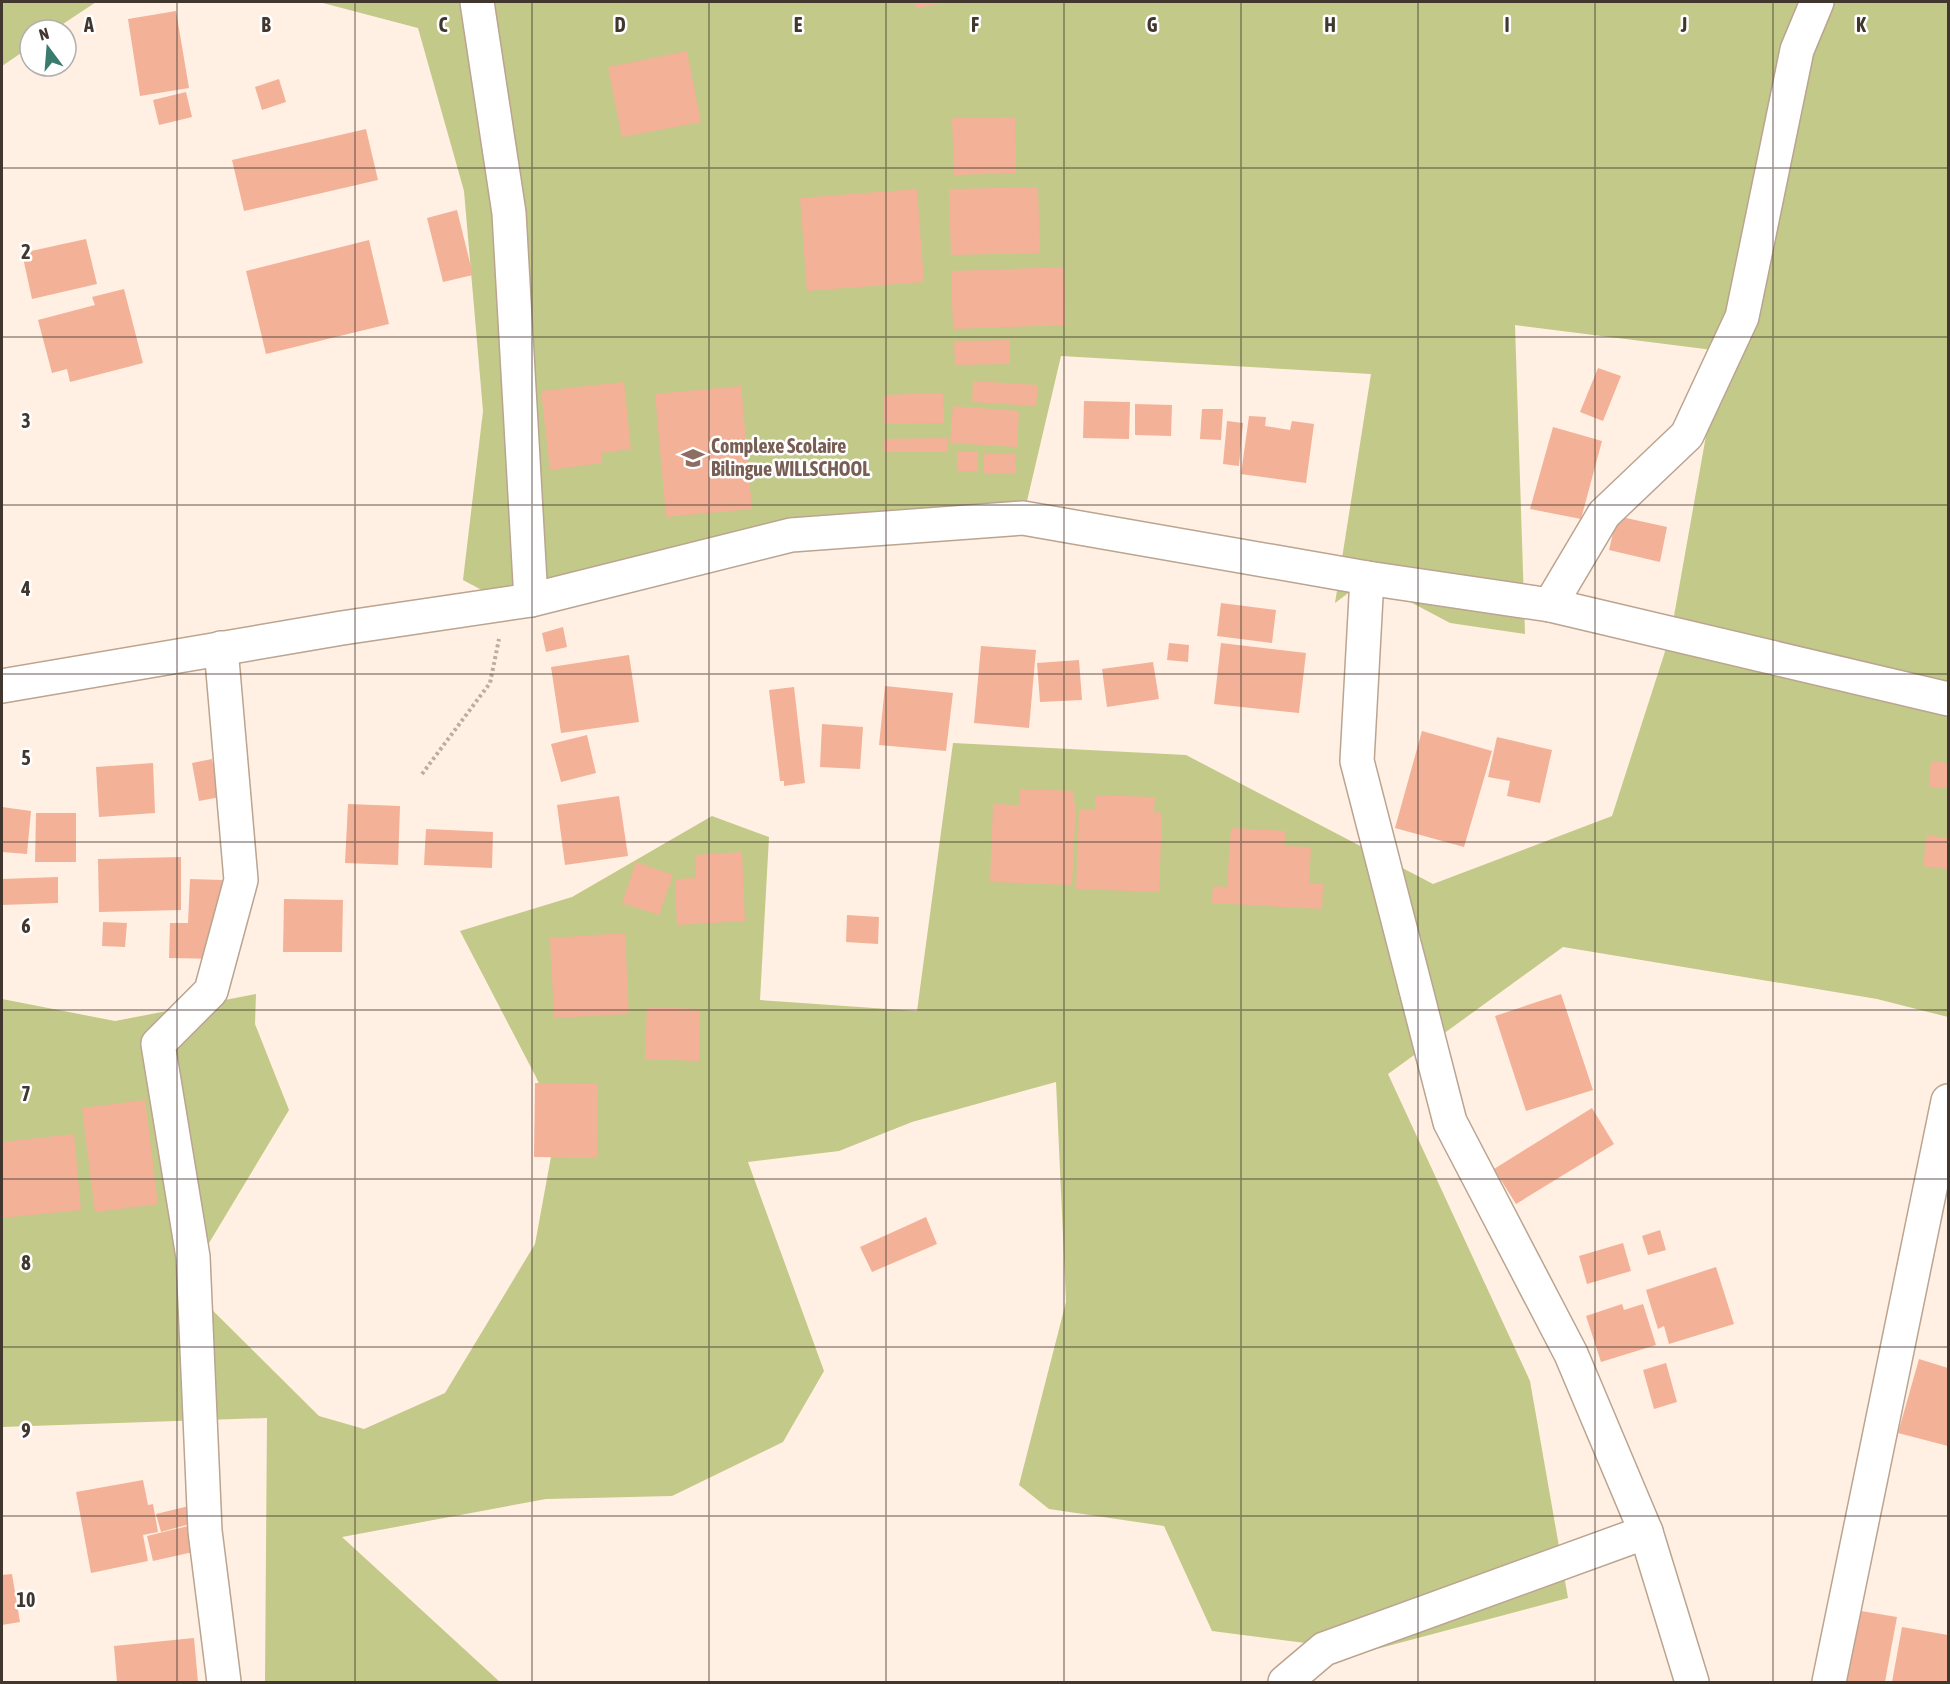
<svg xmlns="http://www.w3.org/2000/svg" width="1950" height="1684" font-family="'Asap Condensed',sans-serif">
  <rect width="100%" height="100%" fill="#fff0e3"/>
  <g fill="#c3c988">
    <polygon points="2,2 96,2 54,30 30,30 30,47 2,66"/>
    <polygon points="319,2 1948,2 1948,1017 1877,999 1563,947 1388,1074 1530,1381 1568,1598 1369,1651 1212,1631 1164,1526 1049,1509 1019,1485 1066,1302 1056,1082 912,1122 839,1151 748,1162 824,1371 783,1442 672,1496 546,1499 342,1537 500,1682 265,1682 267,1418 2,1427 2,999 115,1021 256,994 255,1024 289,1110 185,1283 319,1416 364,1429 445,1393 535,1244 557,1124 536,1077 460,931 572,897 712,816 769,837 760,1000 917,1011 953,743 1186,755 1433,884 1612,816 1671,633 1721,351 1515,325 1525,634 1450,623 1367,579 1335,603 1371,374 1061,356 1023,518 791,535 506,603 463,580 483,411 464,191 418,28"/>
  </g>
  <g fill="#f3b198">
    <polygon points="915,2 944,2 944,3 916,8"/>
    <polygon points="176,11 189,88 140,96 128,19"/>
    <polygon points="687,51 701,122 622,137 608,67"/>
    <polygon points="279,79 286,102 262,110 255,87"/>
    <polygon points="186,92 192,117 159,125 153,100"/>
    <polygon points="1015,117 1016,173 954,175 952,118"/>
    <polygon points="366,129 378,180 244,211 232,160"/>
    <polygon points="1038,187 1040,253 951,255 949,189"/>
    <polygon points="917,189 924,282 807,291 800,198"/>
    <polygon points="457,210 473,275 443,282 427,218"/>
    <polygon points="86,239 97,284 32,299 22,253"/>
    <polygon points="369,240 389,324 266,354 246,271"/>
    <polygon points="1064,267 1066,325 953,329 951,271"/>
    <polygon points="124,289 143,363 70,382 67,369 52,373 38,320 95,305 92,297"/>
    <polygon points="1010,340 1010,364 955,365 954,341"/>
    <polygon points="1598,368 1621,376 1603,421 1580,412"/>
    <polygon points="973,381 1038,385 1036,406 972,402"/>
    <polygon points="624,382 631,449 601,453 602,463 550,470 541,391"/>
    <polygon points="741,386 752,509 666,517 655,394"/>
    <polygon points="943,393 944,423 884,424 884,395"/>
    <polygon points="1084,401 1130,402 1129,439 1083,438"/>
    <polygon points="1135,404 1172,405 1171,436 1135,435"/>
    <polygon points="953,406 1019,411 1017,447 950,443"/>
    <polygon points="1202,409 1223,409 1221,440 1200,439"/>
    <polygon points="1249,416 1266,417 1265,426 1290,430 1292,421 1314,424 1306,483 1241,474"/>
    <polygon points="1227,421 1243,423 1239,466 1223,464"/>
    <polygon points="1553,427 1602,441 1581,519 1530,509"/>
    <polygon points="947,438 947,452 884,452 884,439"/>
    <polygon points="957,452 978,452 977,471 957,471"/>
    <polygon points="984,454 1015,454 1016,474 984,474"/>
    <polygon points="1617,516 1667,527 1660,562 1609,550"/>
    <polygon points="1221,603 1276,610 1272,643 1217,636"/>
    <polygon points="563,627 567,647 546,652 542,633"/>
    <polygon points="1169,643 1189,645 1188,662 1167,660"/>
    <polygon points="1221,643 1306,653 1299,713 1214,704"/>
    <polygon points="981,646 1036,650 1029,728 974,723"/>
    <polygon points="629,655 639,722 561,733 551,667"/>
    <polygon points="1079,660 1082,700 1040,702 1037,663"/>
    <polygon points="1153,662 1159,699 1107,707 1102,669"/>
    <polygon points="885,686 953,693 946,751 879,745"/>
    <polygon points="794,687 805,783 784,786 784,781 780,781 769,690"/>
    <polygon points="822,724 863,727 860,769 820,767"/>
    <polygon points="1422,731 1492,751 1464,847 1395,828"/>
    <polygon points="587,735 596,773 561,782 551,744"/>
    <polygon points="1497,737 1552,750 1540,803 1507,796 1510,781 1488,777"/>
    <polygon points="212,759 220,797 199,801 192,763"/>
    <polygon points="1931,761 1948,763 1948,788 1929,787"/>
    <polygon points="153,763 155,813 99,817 96,767"/>
    <polygon points="1020,789 1074,791 1074,803 1076,803 1072,885 990,882 993,804 1019,805"/>
    <polygon points="1095,795 1155,797 1154,812 1162,813 1159,892 1076,889 1079,809 1095,810"/>
    <polygon points="619,796 628,856 565,865 557,805"/>
    <polygon points="348,804 400,806 398,865 345,863"/>
    <polygon points="2,807 31,811 27,854 2,852"/>
    <polygon points="36,813 76,813 76,862 35,862"/>
    <polygon points="1231,828 1286,831 1284,846 1311,847 1309,884 1323,884 1322,909 1212,903 1213,886 1227,887"/>
    <polygon points="426,829 493,832 492,868 424,865"/>
    <polygon points="1927,835 1948,838 1948,869 1923,866"/>
    <polygon points="742,852 745,921 677,925 675,879 696,878 695,855"/>
    <polygon points="181,857 181,910 99,912 98,859"/>
    <polygon points="636,862 673,875 659,915 622,903"/>
    <polygon points="58,877 58,903 2,905 2,879"/>
    <polygon points="190,879 222,880 220,959 169,958 170,923 188,923"/>
    <polygon points="284,899 343,900 342,952 283,952"/>
    <polygon points="847,915 879,917 878,944 846,942"/>
    <polygon points="103,922 127,923 125,947 102,946"/>
    <polygon points="625,933 629,1014 554,1018 550,938"/>
    <polygon points="1561,994 1593,1090 1526,1111 1495,1016"/>
    <polygon points="647,1007 700,1009 699,1061 645,1059"/>
    <polygon points="535,1083 598,1084 597,1158 534,1157"/>
    <polygon points="145,1100 158,1204 95,1212 82,1108"/>
    <polygon points="1592,1108 1614,1144 1516,1204 1494,1169"/>
    <polygon points="74,1134 81,1210 2,1218 2,1142"/>
    <polygon points="926,1217 937,1244 872,1272 860,1247"/>
    <polygon points="1660,1230 1666,1250 1648,1255 1642,1236"/>
    <polygon points="1623,1243 1631,1271 1587,1284 1579,1256"/>
    <polygon points="1716,1267 1734,1324 1669,1344 1664,1326 1658,1329 1646,1290"/>
    <polygon points="1622,1304 1624,1310 1643,1304 1656,1345 1601,1362 1586,1316"/>
    <polygon points="1919,1359 1948,1368 1948,1446 1898,1433"/>
    <polygon points="1666,1363 1677,1402 1654,1409 1643,1370"/>
    <polygon points="143,1480 148,1505 153,1504 158,1532 143,1535 148,1561 91,1573 76,1492"/>
    <polygon points="193,1505 197,1522 161,1532 156,1514"/>
    <polygon points="188,1526 193,1552 153,1561 147,1536"/>
    <polygon points="12,1574 20,1622 2,1625 2,1575"/>
    <polygon points="1861,1611 1897,1617 1885,1682 1847,1682"/>
    <polygon points="1902,1627 1948,1635 1948,1682 1892,1682"/>
    <polygon points="194,1638 198,1682 117,1682 114,1646"/>
  </g>
  <g fill="none" stroke-linecap="round" stroke-linejoin="round">
    <g stroke="#bba490" stroke-width="36">
      <g id="street">
        <polyline points="477,2 509,213 531,600"/>
        <polyline points="1367,578 1357,761 1450,1122 1571,1354 1646,1532 1692,1682"/>
        <polyline points="1550,605 1604,514 1687,435 1742,317 1797,50 1817,2"/>
        <polyline points="221,648 241,880 211,991 158,1044 193,1257 205,1531 224,1682"/>
        <polyline points="1285,1682 1324,1649 1646,1532"/>
        <polyline points="1829,1682 1948,1101"/>
      </g>
    </g>
    <g stroke="#bba490" stroke-width="36">
      <polyline id="secondary" points="2,686 342,628 531,600 791,535 1023,518 1367,578 1550,605 1948,699"/>
    </g>
    <polyline stroke="#baada1" stroke-width="4" stroke-dasharray="3 3" stroke-linecap="butt" points="422,774 490,683 499,639"/>
    <use href="#street" stroke="#fff" stroke-width="33"/>
    <use href="#secondary" stroke="#fff" stroke-width="33"/>
  </g>
  <path fill="none" stroke="#41372f" stroke-width="1.5" stroke-opacity="0.55" d="M177,2v1680M355,2v1680M532,2v1680M709,2v1680M886,2v1680M1064,2v1680M1241,2v1680M1418,2v1680M1595,2v1680M1773,2v1680M2,168h1946M2,337h1946M2,505h1946M2,674h1946M2,842h1946M2,1010h1946M2,1179h1946M2,1347h1946M2,1516h1946"/>
  <defs>
    <g id="school-bare" transform="scale(1.8)"><path d="M0-5L7-2L0 1L-7-2ZM-4 1L0 2.5L4 1V4Q0 6-4 4Z" fill="#8d6e63" stroke="#fff" stroke-width="2.5" paint-order="stroke"/></g>
  </defs>
  <g fill-rule="evenodd">
    <use href="#school-bare" x="693" y="458"/>
  </g>
  <g text-anchor="middle" stroke-width="5" stroke-linejoin="round" paint-order="stroke">
    <g font-size="20" font-weight="bold" fill="#785e54" stroke="#fff" text-anchor="start">
      <text x="711" y="453">Complexe Scolaire<tspan x="711" dy="23">Bilingue WILLSCHOOL</tspan></text>
    </g>
  </g>
  <g font-size="20" text-anchor="middle" font-weight="bold" fill="#41372f" stroke="#fff" stroke-width="5" stroke-linejoin="round" paint-order="stroke">
    <text x="89" y="32">A</text>
    <text x="266" y="32">B</text>
    <text x="443" y="32">C</text>
    <text x="620" y="32">D</text>
    <text x="798" y="32">E</text>
    <text x="975" y="32">F</text>
    <text x="1152" y="32">G</text>
    <text x="1330" y="32">H</text>
    <text x="1507" y="32">I</text>
    <text x="1684" y="32">J</text>
    <text x="1861" y="32">K</text>
    <text x="26" y="259">2</text>
    <text x="26" y="428">3</text>
    <text x="26" y="596">4</text>
    <text x="26" y="765">5</text>
    <text x="26" y="933">6</text>
    <text x="26" y="1101">7</text>
    <text x="26" y="1270">8</text>
    <text x="26" y="1438">9</text>
    <text x="26" y="1607">10</text>
  </g>
  <rect width="1950" height="1684" fill="none" stroke="#41372f" stroke-width="6"/>
  <g transform="translate(48 48) rotate(344)"><circle r="28" fill="#ffffff" stroke="#b3afac" stroke-width="1.5"/>
  <path d="M0-4.5L10 22L0 15L-10 22Z" fill="#397c6e"/>
  <text y="-9" font-size="16" font-weight="bold" text-anchor="middle" fill="#41372f">N</text>
  </g>
</svg>
